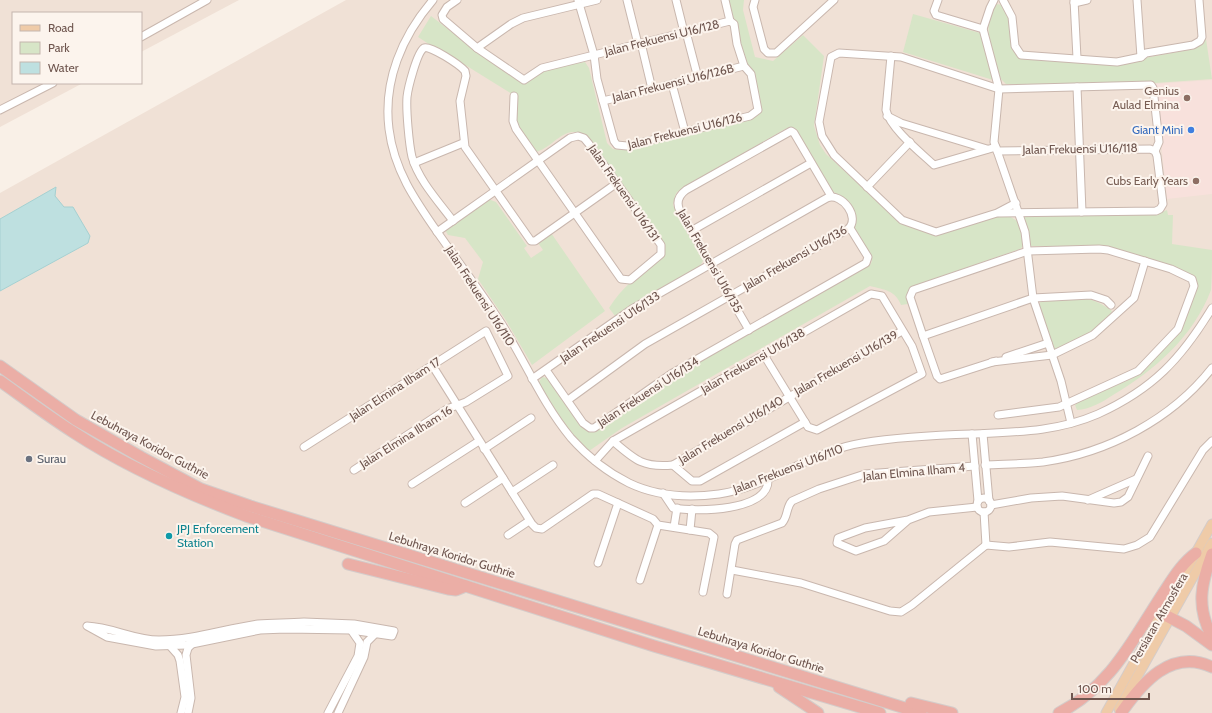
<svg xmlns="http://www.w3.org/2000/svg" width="1212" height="713" font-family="Cabin,sans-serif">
  <rect width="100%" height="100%" fill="#f9f0e7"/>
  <g fill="#f0e1d6">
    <polygon points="0,0 239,0 141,52 141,13 13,13 13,83 83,83 0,127"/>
    <polygon points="346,0 1212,0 1212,713 0,713 0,193"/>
  </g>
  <polygon fill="#f8e1dc" points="1212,80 1212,194 1167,199 1155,84"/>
  <g fill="#d7e5c7">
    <path d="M726,0h18l-1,10 12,47 18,4 30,-26 21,21 -10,70 6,19 6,9 76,70 30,10 63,-18h14l10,6 4,24 -3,3 -104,36c-8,5 -10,9 -8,19l-7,1c-6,-15 -16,-15 -31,-19l-248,142 -33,23 -21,-22 -30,-45 4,-7 5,1 35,49 8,4 7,-1 86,-59 187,-106 2,-4 -1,-4 -16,-27 -2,-17 -10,-16 -13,-7 -38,-62 -7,1 -108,63 -2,4 -2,9 30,56 -3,5 -85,50 -6,-8c13,-21 31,-34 49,-49l3,-13 -77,-110c-19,-14 -32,14 -49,16l-20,-22 -3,-36 -50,-31h-4l-40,-26 13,-21 48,37 45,31 16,-13 5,-2 40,-7 4,6 18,75 6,6 9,1 129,-32 5,-3 -8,-46z"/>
    <path d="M996,4l7,1 6,14 3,30 9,10 90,5 83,-15 9,-5 3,-5 6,40 -57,4 -149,1 -5,-5c-6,-19 -22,-58 -5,-75z"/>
    <polygon points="913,14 980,33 993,80 903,52"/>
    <polygon points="488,199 496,202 527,246 524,248 531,258 543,250 536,240 549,230 605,311 532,365 507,322 478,279 483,262 465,238 448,235 445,230"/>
    <path d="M1167,210l1,5h5l-1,29 40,6c0,12 0,29 -1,40 -18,47 -56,80 -98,105 -9,6 -24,15 -36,15l-2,-5 3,-3 55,-24 12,-10 37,-38 15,-46 -3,-6 -91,-32h-72l-7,-30 136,-3z"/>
    <path d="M1084,298c11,2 20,7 28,13 -5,18 -41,31 -56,39l-3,-1 -15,-42 3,-6z"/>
  </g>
  <polygon fill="#bee0e0" stroke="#a5d0d1" points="56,187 55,196 64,207 73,207 90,236 88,243 0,291 0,219"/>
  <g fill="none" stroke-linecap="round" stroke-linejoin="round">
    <g stroke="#c9b7ae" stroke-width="9">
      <g id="minor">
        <path d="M433,0c-31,36 -50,81 -44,129 5,41 26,71 49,104 21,30 43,59 63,90 24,38 41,80 70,115 16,18 36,34 58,45 27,13 60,15 90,11 50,-7 92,-43 143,-51 36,-6 74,-8 110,-9 43,-2 85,-2 126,-20 55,-25 83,-55 114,-106"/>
        <polyline points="457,0 447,7 442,15 443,19 477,48 511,24 523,18 597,0"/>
        <polyline points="627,0 638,44"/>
        <polyline points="676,0 684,32"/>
        <polyline points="725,0 730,21"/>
        <polyline points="755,0 753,7 764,49 768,53 776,53 834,0"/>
        <polyline points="938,0 934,11 936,15 983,29"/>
        <polyline points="994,0 990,8 983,29 999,89 994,142 1025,232 1033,298 1061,381 1071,423"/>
        <polyline points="1003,0 1012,17 1015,46 1021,55 1117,62 1141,57 1146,53 1193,45 1200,41 1202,37 1199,0"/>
        <polyline points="1074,0 1077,58"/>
        <polyline points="1137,0 1141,57"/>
        <polyline points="1074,3 1087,0"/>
        <polyline points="686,32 698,78"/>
        <polyline points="141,37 207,0"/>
        <polyline points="641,43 652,89"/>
        <polyline points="477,48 524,80 542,68 730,21 734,24 737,44 744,66 751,74 758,110 750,116 627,146 617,145 614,141 597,79 594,55 578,0"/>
        <path d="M891,56l-5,54c4,18 34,42 48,55l62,-18"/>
        <polyline points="672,84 685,132"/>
        <polyline points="1077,87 1082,212"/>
        <polyline points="603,101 744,66"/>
        <polyline points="0,110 53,83"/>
        <polyline points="887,116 901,123 987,149"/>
        <polyline points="997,151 1150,149 1155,151 1157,156 1163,204 1160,209 1156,211 999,213"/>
        <polyline points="414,163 463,143"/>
        <polyline points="867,187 910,142"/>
        <polyline points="1016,203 997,213 936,232 902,220 834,155 822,136 819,122 831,57 839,53 901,57 999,89 1151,85 1153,88 1159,142 1155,151"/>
        <path d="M453,221c-14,-19 -34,-40 -41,-64 -3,-13 -6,-47 -5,-60 1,-9 10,-45 17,-49 6,-3 36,17 41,23l1,5 -6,25 5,46 66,94h4l82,-58"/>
        <polyline points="691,231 811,163"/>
        <polyline points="437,232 570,138 578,136 584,138 589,144 661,245 661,254 630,280 621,279 516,129 513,121 514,96"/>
        <path d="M749,330l-69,-119c-4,-8 -2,-15 6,-21l105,-59 3,2 37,63"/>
        <polyline points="923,336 937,376 940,379 996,361"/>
        <polyline points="1006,357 1048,343"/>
        <polyline points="992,362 1052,355 1093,335 1134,298 1145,261"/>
        <polyline points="432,365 532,524 536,528 542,529 593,494 598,494 653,519 658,525 709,533 714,537 703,592"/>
        <polyline points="546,370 583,423 590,428 594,428 671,374 866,263 868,257 850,228"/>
        <path d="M532,379l100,-70 195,-111c15,-6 34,20 21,31l-203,115 -77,56"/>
        <polyline points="998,415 1059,407 1138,371 1178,329 1194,286 1192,279 1171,269 1108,250 1099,249 1028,251 913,290 910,297 923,336 1033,298 1091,295 1106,300 1111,305"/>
        <polyline points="972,434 978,501"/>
        <polyline points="983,434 989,501"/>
        <path d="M613,441c22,19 30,27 60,24l19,16h8l105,-59"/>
        <polyline points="304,447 486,331 508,376 466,402 447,409 354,470"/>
        <polyline points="484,449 531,418"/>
        <polyline points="595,461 613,441 871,294 882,296 912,346 922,374 817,430 808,427 764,355"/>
        <polyline points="673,465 902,331"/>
        <path d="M985,465c20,-1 39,-1 58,-3 65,-9 129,-43 169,-94"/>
        <polyline points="412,484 479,441"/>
        <polyline points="512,492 553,465"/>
        <path d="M663,493l10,15c22,4 98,4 95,-30"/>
        <circle cx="984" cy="505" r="7"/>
        <polyline points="1088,500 1136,479"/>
        <polyline points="465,503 503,478"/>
        <polyline points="991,505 1031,498 1062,496 1114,503 1121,502 1128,497 1148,456"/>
        <polyline points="984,512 986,545"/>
        <polyline points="908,520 884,541 856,551 837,543 838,538 865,528 908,520 929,512 977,507"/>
        <polyline points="674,527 677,508"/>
        <polyline points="690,530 692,509"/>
        <polyline points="508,535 529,521"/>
        <polyline points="986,545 1009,547 1050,542 1124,549 1137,545 1150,537 1203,450 1212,441"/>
        <polyline points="598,563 618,503"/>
        <polyline points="732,570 801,583 890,611 901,612 912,605 986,545"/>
        <polyline points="640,580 658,525"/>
        <path d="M727,594l8,-50 2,-4 45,-17c6,-6 4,-16 10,-22l27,-12 46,-15 110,-8"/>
        <path d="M304,622l50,2 40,7 -2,5 -41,-6 -65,-1 -26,1 -73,15 -31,1 -49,-9 -20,-11c25,1 47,14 72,14 34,0 65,-11 99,-16 15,-1 30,-1 46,-2z"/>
        <polyline points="170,646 178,655 180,661 185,697 181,713"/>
        <polyline points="188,713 191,698 186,655 188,648 192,644"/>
        <polyline points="328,713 358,656 360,643 351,630"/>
        <polyline points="338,713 364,657 367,642 376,633"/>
      </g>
    </g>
    <g stroke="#d4ccca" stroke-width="11">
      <g id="major">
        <polyline points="1119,709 1212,543"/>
        <polyline points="1106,713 1212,524"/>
      </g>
    </g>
    <g stroke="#d4ccca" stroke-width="13">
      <g id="highway">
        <polyline points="0,366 76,420 141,457 201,489 250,506 921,713"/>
        <path d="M0,381c24,17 48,35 73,51 52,34 115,62 173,84l408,130 226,67"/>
        <path d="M1212,554c-11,30 -16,53 0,83"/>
        <polyline points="348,564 448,589 456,590 466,586"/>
        <polyline points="1161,613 1186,626 1212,645"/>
        <polyline points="779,687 818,713"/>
        <polyline points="911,703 952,713"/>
        <path d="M1059,713c51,-26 73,-72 103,-118 10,-15 19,-31 34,-42"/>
        <path d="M1121,713c21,-30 50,-65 91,-46"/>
      </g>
    </g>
    <use href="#minor" stroke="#fff" stroke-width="7"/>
    <use href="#major" stroke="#efcba8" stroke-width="9"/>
    <use href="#highway" stroke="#ebaea6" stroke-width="11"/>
  </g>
  <g fill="#8d6e63" stroke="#fcf4ed" stroke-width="1.5">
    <circle cx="1187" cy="98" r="4"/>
    <circle cx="1196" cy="181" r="4"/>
  </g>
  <circle fill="#3f7fe0" stroke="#fcf4ed" stroke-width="1.5" cx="1191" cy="130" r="4"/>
  <circle fill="#6b7280" stroke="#fcf4ed" stroke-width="1.5" cx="29" cy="459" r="4"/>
  <circle fill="#0f9aa8" stroke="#fcf4ed" stroke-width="1.5" cx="169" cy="536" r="4"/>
  <g text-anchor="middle" stroke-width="4" stroke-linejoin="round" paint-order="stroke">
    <g font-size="12" fill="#6f564f" stroke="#fcf4ed">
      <text transform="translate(662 38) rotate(-14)" y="4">Jalan Frekuensi U16/128</text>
      <text transform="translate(673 83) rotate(-14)" y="4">Jalan Frekuensi U16/126B</text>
      <text transform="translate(685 131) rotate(-14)" y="4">Jalan Frekuensi U16/126</text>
      <text transform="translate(1080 149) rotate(-1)" y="4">Jalan Frekuensi U16/118</text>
      <text transform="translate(624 193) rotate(55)" y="4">Jalan Frekuensi U16/131</text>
      <text transform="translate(795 258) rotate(-30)" y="4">Jalan Frekuensi U16/136</text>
      <text transform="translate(710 261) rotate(60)" y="4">Jalan Frekuensi U16/135</text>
      <text transform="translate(480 296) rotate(57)" y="4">Jalan Frekuensi U16/110</text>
      <text transform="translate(610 327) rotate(-34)" y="4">Jalan Frekuensi U16/133</text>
      <text transform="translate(753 361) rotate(-30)" y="4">Jalan Frekuensi U16/138</text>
      <text transform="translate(846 363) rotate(-30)" y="4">Jalan Frekuensi U16/139</text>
      <text transform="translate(395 389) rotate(-33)" y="4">Jalan Elmina Ilham 17</text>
      <text transform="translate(648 392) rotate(-33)" y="4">Jalan Frekuensi U16/134</text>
      <text transform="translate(731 430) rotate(-31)" y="4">Jalan Frekuensi U16/140</text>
      <text transform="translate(406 437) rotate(-32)" y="4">Jalan Elmina Ilham 16</text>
      <text transform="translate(150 445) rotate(28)" y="4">Lebuhraya Koridor Guthrie</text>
      <text transform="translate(788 469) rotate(-21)" y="4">Jalan Frekuensi U16/110</text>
      <text transform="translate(914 472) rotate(-5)" y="4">Jalan Elmina Ilham 4</text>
      <text transform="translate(452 555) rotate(17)" y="4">Lebuhraya Koridor Guthrie</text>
      <text transform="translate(1159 618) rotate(-60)" y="4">Persiaran Atmosfera</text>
      <text transform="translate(761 650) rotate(17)" y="4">Lebuhraya Koridor Guthrie</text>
    </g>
    <g font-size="12" fill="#785e54" stroke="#fcf4ed" text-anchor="end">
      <text x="1179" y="95">Genius<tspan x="1179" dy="14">Aulad Elmina</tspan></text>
      <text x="1188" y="185">Cubs Early Years</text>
    </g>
    <g font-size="12" fill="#366cbe" stroke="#fcf4ed" text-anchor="end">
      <text x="1183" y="134">Giant Mini</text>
    </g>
    <g font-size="12" fill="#5b616d" stroke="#fcf4ed" text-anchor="start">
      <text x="37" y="463">Surau</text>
    </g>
    <g font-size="12" fill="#0d838f" stroke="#fcf4ed" text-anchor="start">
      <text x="177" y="533">JPJ Enforcement<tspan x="177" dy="14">Station</tspan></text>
    </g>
  </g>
  <rect x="12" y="12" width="130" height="72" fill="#fcf4ed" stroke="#c4b5ae"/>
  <rect x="20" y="25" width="20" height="6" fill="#efcba8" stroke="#c4b5ae"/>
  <text x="48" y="32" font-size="12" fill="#6f564f">Road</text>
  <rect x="20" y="42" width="20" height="12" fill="#d7e5c7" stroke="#c4b5ae"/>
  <text x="48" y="52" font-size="12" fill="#6f564f">Park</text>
  <rect x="20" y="62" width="20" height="12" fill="#bee0e0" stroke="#c4b5ae"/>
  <text x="48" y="72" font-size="12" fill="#6f564f">Water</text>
  <path d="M1072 693v6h77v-6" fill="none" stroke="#6f564f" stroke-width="2"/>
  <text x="1078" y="693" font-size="12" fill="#6f564f" stroke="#fcf4ed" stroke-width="3" paint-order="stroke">100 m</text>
</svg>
